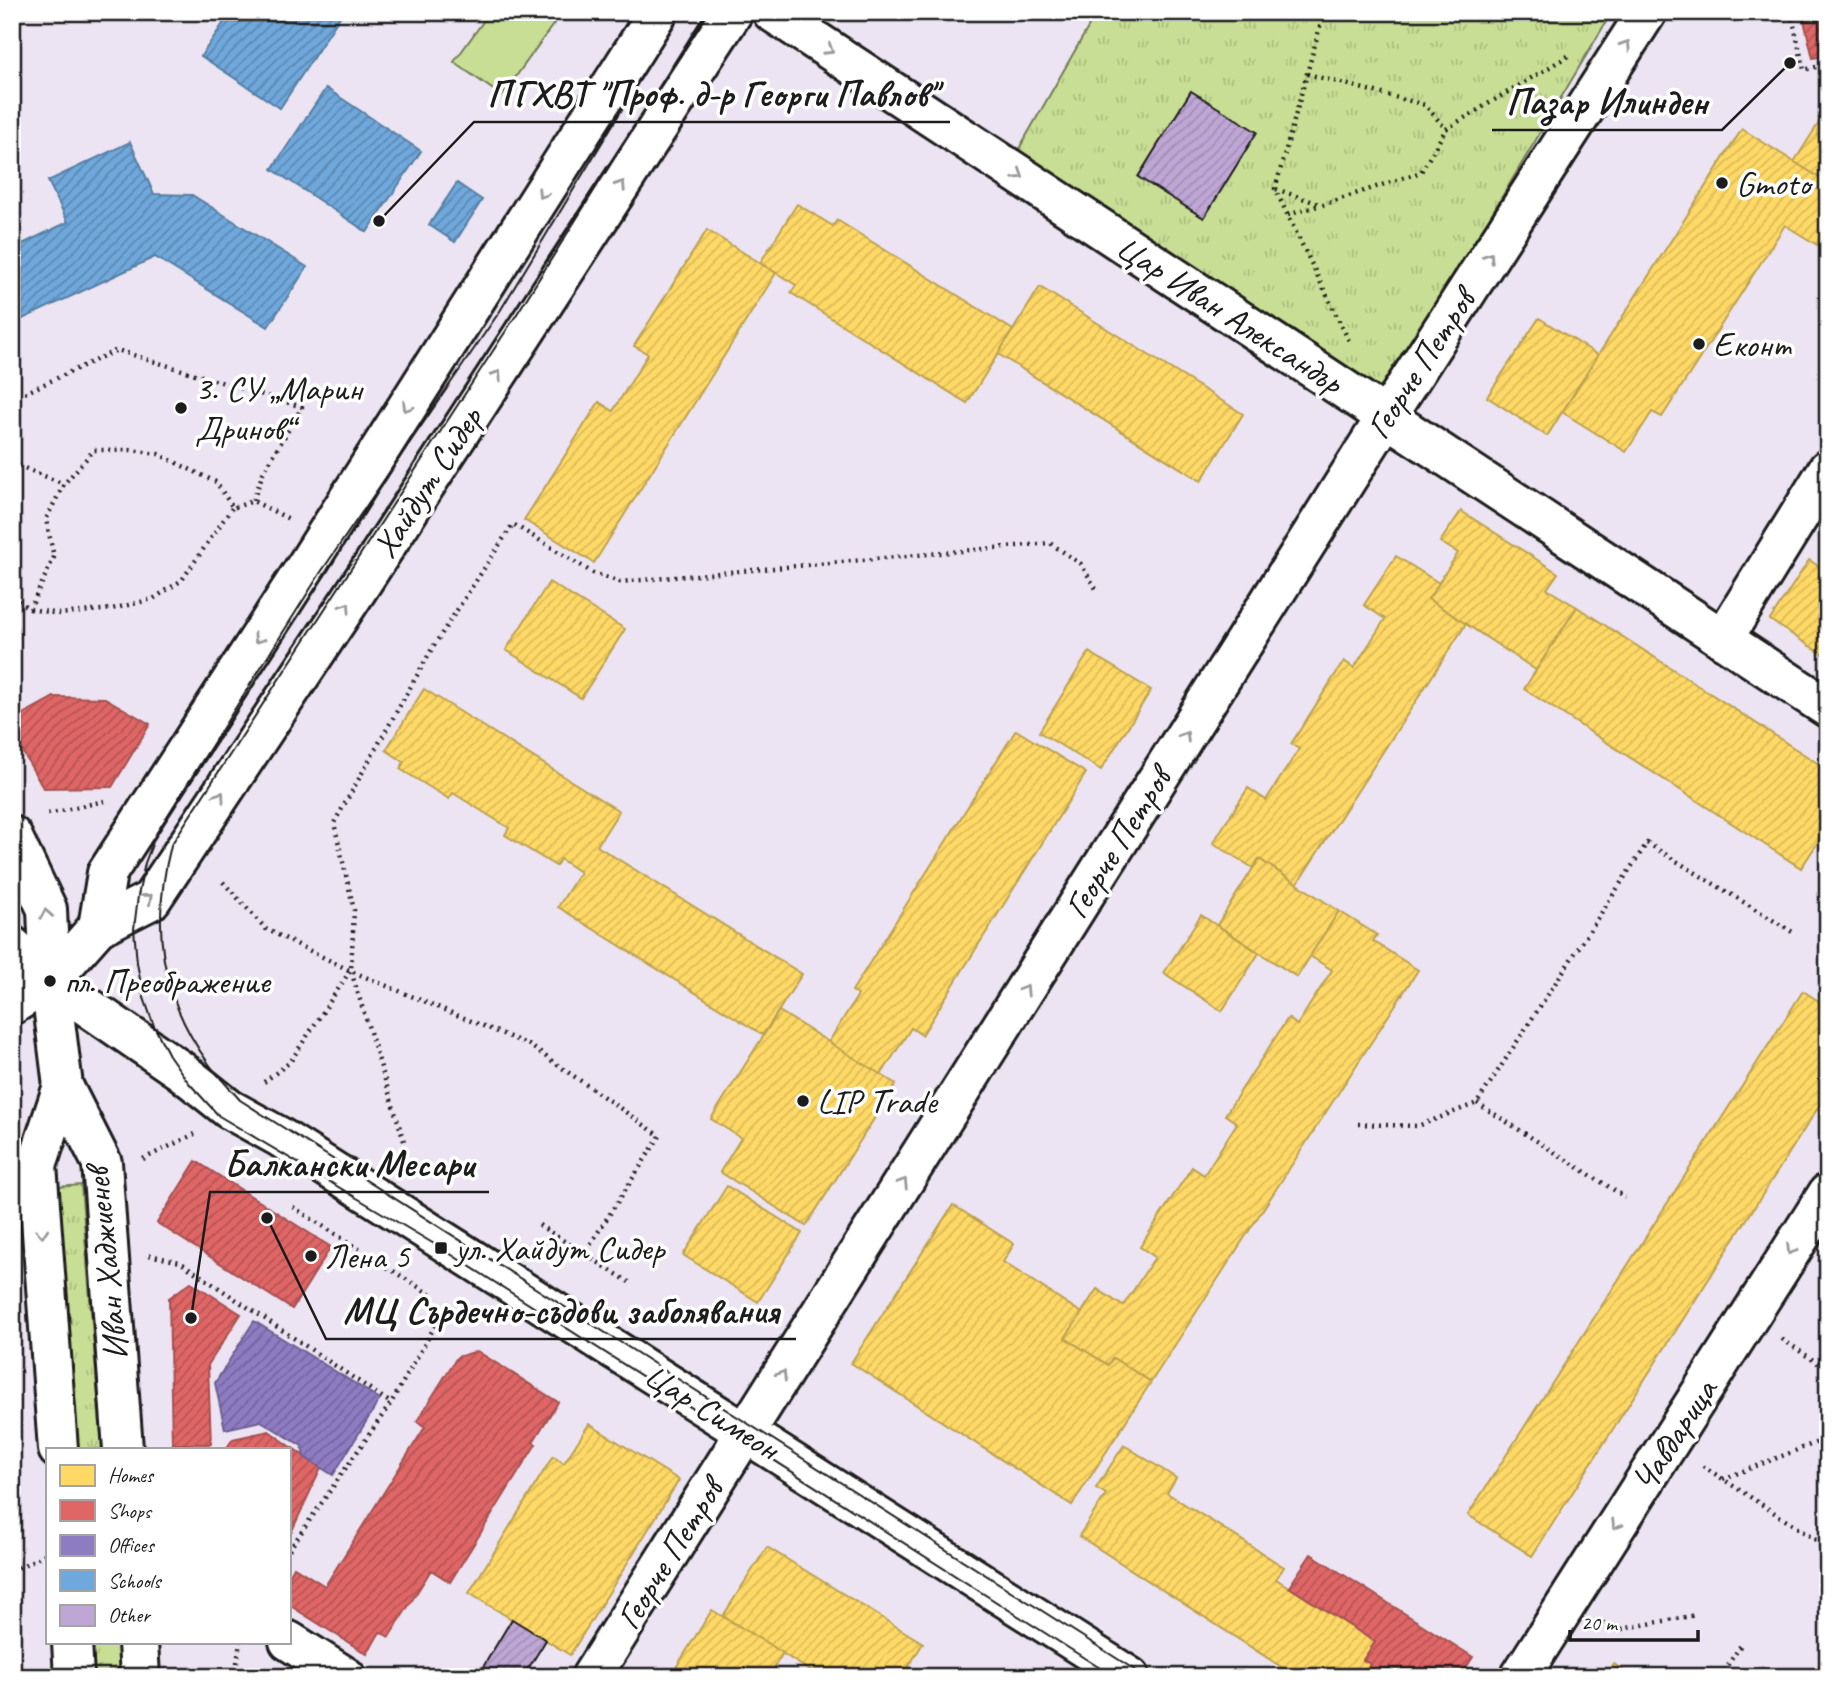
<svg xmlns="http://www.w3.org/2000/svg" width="1840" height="1689" font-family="Caveat,sans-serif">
  <defs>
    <pattern id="grass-tufts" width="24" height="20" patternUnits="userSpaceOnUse" patternTransform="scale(1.75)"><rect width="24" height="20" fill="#c8de94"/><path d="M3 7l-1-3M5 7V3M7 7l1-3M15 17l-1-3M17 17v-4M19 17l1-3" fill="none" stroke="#abbe7f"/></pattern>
    <pattern id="homes-hatch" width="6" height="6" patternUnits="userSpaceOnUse" patternTransform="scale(1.75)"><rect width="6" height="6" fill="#ffd966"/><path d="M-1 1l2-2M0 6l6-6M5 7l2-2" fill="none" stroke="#daba58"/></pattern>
    <pattern id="shops-hatch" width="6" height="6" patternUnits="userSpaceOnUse" patternTransform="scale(1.75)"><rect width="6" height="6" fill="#e06666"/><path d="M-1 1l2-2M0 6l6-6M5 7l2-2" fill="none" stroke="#b55353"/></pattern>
    <pattern id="offices-hatch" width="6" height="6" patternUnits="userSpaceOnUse" patternTransform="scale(1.75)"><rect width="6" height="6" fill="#8e7cc3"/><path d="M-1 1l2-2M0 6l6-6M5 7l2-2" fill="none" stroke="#73659e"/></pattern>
    <pattern id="schools-hatch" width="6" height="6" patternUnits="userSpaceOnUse" patternTransform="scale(1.75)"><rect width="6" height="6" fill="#6fa8dc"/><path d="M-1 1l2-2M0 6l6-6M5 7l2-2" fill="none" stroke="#5a88b2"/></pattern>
    <pattern id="building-hatch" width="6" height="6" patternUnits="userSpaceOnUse" patternTransform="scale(1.75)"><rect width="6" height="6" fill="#bea6d5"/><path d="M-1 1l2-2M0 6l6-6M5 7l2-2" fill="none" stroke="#a38eb6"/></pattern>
  </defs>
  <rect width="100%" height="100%" fill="#ece4f2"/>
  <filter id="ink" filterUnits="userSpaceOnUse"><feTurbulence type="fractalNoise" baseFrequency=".0143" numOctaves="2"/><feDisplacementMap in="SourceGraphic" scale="14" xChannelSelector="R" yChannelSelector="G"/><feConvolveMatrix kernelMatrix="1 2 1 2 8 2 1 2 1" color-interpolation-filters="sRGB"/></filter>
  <g filter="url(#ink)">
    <g fill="url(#grass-tufts)" stroke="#727d58" stroke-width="2">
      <polygon points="1097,12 1612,12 1384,395 1016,154"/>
      <polygon points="81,1185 102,1449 68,1449 46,1188"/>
      <polygon points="85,1642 122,1642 125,1677 88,1677"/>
    </g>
    <polygon fill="#c8de94" stroke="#727d58" stroke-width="2" points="490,12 562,12 502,96 454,62"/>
    <g fill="url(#homes-hatch)" stroke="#bba050" stroke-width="2">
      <polygon points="1820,121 1828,126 1828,183 1794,162"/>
      <polygon points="1742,129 1828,183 1828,228 1817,245 1785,225 1662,417 1652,412 1626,452 1562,412"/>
      <polygon points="797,204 833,226 837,220 1013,330 967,403 791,293 796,285 760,263"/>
      <polygon points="707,230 776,273 594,563 524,520 599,402 613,411 648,354 634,346"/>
      <polygon points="1040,287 1243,414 1201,481 998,354"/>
      <polygon points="1539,318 1598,355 1547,436 1487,397"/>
      <polygon points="1461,511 1558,573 1547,589 1577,607 1536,670 1428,599 1458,553 1440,542"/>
      <polygon points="1396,556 1439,583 1428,599 1466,624 1297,884 1259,859 1253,868 1213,843 1248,788 1266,800 1299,749 1291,744 1344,661 1354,668 1385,619 1364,605"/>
      <polygon points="1809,560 1828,572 1828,658 1770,620"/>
      <polygon points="549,582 625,629 581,698 506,650"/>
      <polygon points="1577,607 1828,770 1828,827 1801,868 1524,689"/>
      <polygon points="1089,652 1151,690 1101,770 1039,732"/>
      <polygon points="424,689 619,811 597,846 802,974 763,1035 558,907 580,872 560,859 556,866 505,835 509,828 453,793 449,799 400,769 404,762 386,750"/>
      <polygon points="1016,730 1086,773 922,1035 911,1028 881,1075 828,1043 858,995 852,991"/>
      <polygon points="1259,859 1339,911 1297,977 1217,925"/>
      <polygon points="1339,911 1377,935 1373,941 1418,970 1151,1382 1113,1358 1108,1365 1065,1338 1097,1289 1123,1306 1155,1257 1140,1247 1192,1167 1204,1175 1237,1123 1225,1115 1288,1018 1297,1025 1332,970 1310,956"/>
      <polygon points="1201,915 1259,953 1222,1011 1164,973"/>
      <polygon points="1803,991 1828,1007 1828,1092 1532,1556 1468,1515"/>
      <polygon points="779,1011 896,1084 806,1226 720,1172 741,1138 711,1119"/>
      <polygon points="727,1186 802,1233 758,1302 683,1255"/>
      <polygon points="953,1205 1014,1244 1003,1262 1082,1313 1065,1338 1108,1365 1113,1358 1151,1382 1072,1505 851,1363"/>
      <polygon points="589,1424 679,1480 570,1655 469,1593 553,1456 564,1463"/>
      <polygon points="1124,1445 1176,1478 1167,1493 1284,1567 1276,1579 1375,1642 1363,1660 1370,1664 1361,1677 1297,1677 1079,1536 1106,1494 1096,1488"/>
      <polygon points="767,1547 923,1643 902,1677 820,1677 723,1616"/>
      <polygon points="712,1610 783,1653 768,1677 670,1677"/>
      <polygon points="1614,1664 1633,1677 1605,1677"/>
    </g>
    <g fill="url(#shops-hatch)" stroke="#a55050" stroke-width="2">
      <polygon points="1802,12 1828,12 1828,55 1813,58"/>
      <polygon points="54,697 105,698 150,724 112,787 43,788 12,733 12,720"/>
      <polygon points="196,1161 331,1247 292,1309 157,1223"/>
      <polygon points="191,1282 241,1314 208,1365 211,1444 172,1444 169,1298"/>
      <polygon points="477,1351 558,1402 533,1442 536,1444 450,1582 431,1570 389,1637 380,1632 367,1654 289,1605 289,1576 294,1567 325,1586 425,1427 417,1421 457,1357"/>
      <polygon points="269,1431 321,1468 290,1535 289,1449 226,1449 233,1439"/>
      <polygon points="1311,1554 1473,1657 1460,1677 1361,1677 1370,1664 1363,1660 1375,1642 1289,1587"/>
    </g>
    <polygon fill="url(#offices-hatch)" stroke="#6c5f91" stroke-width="2" points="254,1321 380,1399 333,1475 304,1457 302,1446 261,1421 225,1429 215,1383"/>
    <g fill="url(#schools-hatch)" stroke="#567ea2" stroke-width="2">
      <polygon points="231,12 343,12 280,108 201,56"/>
      <polygon points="326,88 421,151 367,232 272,169"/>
      <polygon points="130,142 154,194 192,195 307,267 268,327 155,257 12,324 12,249 68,222 48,181"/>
      <polygon points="457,183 482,200 455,242 429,225"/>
    </g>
    <g fill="url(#building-hatch)" stroke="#1c1c1c" stroke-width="2">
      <polygon points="1191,91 1257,132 1204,218 1138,177"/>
      <polygon points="512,1619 546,1640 523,1677 477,1677"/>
    </g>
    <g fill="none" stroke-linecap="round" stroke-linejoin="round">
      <g stroke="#1c1c1c" stroke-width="44">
        <g id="minor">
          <polyline points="772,12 1828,708"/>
          <polyline points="1723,639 1828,469"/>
          <polyline points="12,836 47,909 50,981 63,1086 102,1163 123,1449"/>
          <polyline points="98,927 107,873 308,563 658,12"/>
          <polyline points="12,946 50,981 180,1070 229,1109 278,1136 1130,1677"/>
          <polyline points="12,1005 50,981 98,927 151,900 353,596 733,12"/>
          <polyline points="58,1449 37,1165 63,1086"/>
          <polyline points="289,1641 346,1677"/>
          <polyline points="72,1642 74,1677"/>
          <polyline points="138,1642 140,1677"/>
          <polyline points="591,1677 1386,417 1647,12"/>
          <polyline points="1520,1677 1828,1193"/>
        </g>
      </g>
      <g stroke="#1c1c1c" stroke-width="4.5" stroke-dasharray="2 5" stroke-linecap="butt">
        <polyline points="1324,12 1275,189 1349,341"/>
        <polyline points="1791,12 1804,70 1828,64"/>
        <polyline points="1307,74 1425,105 1446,129"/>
        <polyline points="1276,189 1322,205 1421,172 1446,129 1568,56"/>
        <polyline points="1288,215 1321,205"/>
        <polyline points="12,399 117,350 302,407 263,473 253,501"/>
        <polyline points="12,463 64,484"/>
        <polyline points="12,597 30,609 54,557 46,519 64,484 94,450 131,450 158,454 216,482 233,508 253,501 289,519"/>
        <polyline points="30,609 59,614 112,609 153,599 182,580 232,508"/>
        <polyline points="48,814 104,801"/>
        <polyline points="223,882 266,929 351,971 529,1045 660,1136 584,1254"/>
        <polyline points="264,1082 290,1062 350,971"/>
        <polyline points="1477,1103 1625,1197"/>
        <polyline points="1358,1124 1418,1126 1477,1103 1647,843 1794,933"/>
        <polyline points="404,1141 351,971 354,910 334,823 433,647 513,524 593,573 620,582 1050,543 1081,564 1098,592"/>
        <polyline points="143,1159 195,1134"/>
        <polyline points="293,1207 434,1297"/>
        <polyline points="539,1225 629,1282"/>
        <polyline points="149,1255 180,1262 391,1403"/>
        <polyline points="1782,1339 1828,1370"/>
        <polyline points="1703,1466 1828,1548"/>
        <polyline points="1723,1479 1828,1438"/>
        <polyline points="289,1550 391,1403 447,1305"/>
        <polyline points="12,1571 47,1553"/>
        <polyline points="1603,1622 1616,1630 1696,1615"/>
        <polyline points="235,1677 240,1642"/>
        <polyline points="1720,1677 1741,1645"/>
      </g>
      <use href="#minor" stroke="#fff" stroke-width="38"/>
      <g stroke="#1c1c1c" stroke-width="2">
        <polyline points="681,12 500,311 321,572 156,834 145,863 138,896 134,929 137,963 143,995 154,1026 169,1055 188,1082 219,1116 441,1248 1114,1677"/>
        <path d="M706,12l-191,305 -344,528c-20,79 -12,151 38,219 9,13 21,24 31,36l906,577"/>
      </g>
    </g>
    <defs><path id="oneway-chevron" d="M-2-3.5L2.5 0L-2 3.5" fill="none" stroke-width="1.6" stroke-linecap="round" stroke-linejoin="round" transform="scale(1.75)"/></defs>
    <g stroke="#999">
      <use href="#oneway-chevron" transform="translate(1626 45) rotate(-57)"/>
      <use href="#oneway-chevron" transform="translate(829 50) rotate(33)"/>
      <use href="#oneway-chevron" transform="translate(1019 175) rotate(33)"/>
      <use href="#oneway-chevron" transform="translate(621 185) rotate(-57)"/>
      <use href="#oneway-chevron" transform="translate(542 194) rotate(122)"/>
      <use href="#oneway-chevron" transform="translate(1489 257) rotate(-57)"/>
      <use href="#oneway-chevron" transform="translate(497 375) rotate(-57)"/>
      <use href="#oneway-chevron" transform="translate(407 407) rotate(122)"/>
      <use href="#oneway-chevron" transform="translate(346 607) rotate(-56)"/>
      <use href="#oneway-chevron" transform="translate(258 639) rotate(123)"/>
      <use href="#oneway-chevron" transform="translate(1185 736) rotate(-58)"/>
      <use href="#oneway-chevron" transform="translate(220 796) rotate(-56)"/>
      <use href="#oneway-chevron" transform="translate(148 898) rotate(-41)"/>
      <use href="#oneway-chevron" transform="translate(46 914) rotate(-100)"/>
      <use href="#oneway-chevron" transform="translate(1025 990) rotate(-58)"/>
      <use href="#oneway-chevron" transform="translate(903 1183) rotate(-58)"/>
      <use href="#oneway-chevron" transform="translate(42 1233) rotate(86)"/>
      <use href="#oneway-chevron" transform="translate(1791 1250) rotate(122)"/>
      <use href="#oneway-chevron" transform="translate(782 1375) rotate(-58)"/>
      <use href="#oneway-chevron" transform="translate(1616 1525) rotate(122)"/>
    </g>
  </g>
  <g fill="#1c1c1c" stroke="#fff" stroke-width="2.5">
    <circle cx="1722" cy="183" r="7"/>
    <circle cx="1699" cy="344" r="7"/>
    <circle cx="181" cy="408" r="7"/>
    <circle cx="50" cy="981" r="7"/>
    <circle cx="803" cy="1101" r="7"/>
    <rect x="434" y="1241" width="14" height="14" rx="3.5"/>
    <circle cx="311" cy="1256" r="7"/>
  </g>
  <g text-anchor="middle" stroke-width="7" stroke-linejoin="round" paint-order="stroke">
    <g font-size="35" fill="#1c1c1c" stroke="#fff" text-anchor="start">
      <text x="1736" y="195">Gmoto</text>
      <text x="1713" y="356">Еконт</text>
      <text x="195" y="400">3. СУ „Марин<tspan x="195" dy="40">Дринов“</tspan></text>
      <text x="64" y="993">пл. Преображение</text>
      <text x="817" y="1113">LIP Trade</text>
      <text x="455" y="1260">ул. Хайдут Сидер</text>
      <text x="325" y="1268">Лена 5</text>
    </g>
    <g font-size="35" fill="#1c1c1c" stroke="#fff">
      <text transform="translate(1230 314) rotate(33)" y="12">Цар Иван Александър</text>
      <text transform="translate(1420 364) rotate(-57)" y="12">Георче Петров</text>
      <text transform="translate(427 482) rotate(-57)" y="12">Хайдут Сидер</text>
      <text transform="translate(1117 843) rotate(-58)" y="12">Георче Петров</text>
      <text transform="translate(106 1264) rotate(-96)" y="12">Иван Хаджиенев</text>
      <text transform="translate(712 1411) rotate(32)" y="12">Цар Симеон</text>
      <text transform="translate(1674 1435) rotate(-57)" y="12">Чавдарица</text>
      <text transform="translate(669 1554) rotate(-58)" y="12">Георче Петров</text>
    </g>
  </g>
  <path fill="none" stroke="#1c1c1c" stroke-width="2.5" d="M379 221L474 122H950M1790 63L1722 130H1492M191 1318L210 1192H489M267 1218L326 1339H796"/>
  <g fill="#1c1c1c" stroke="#fff" stroke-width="2.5">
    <circle cx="379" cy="221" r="7"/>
    <circle cx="1790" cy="63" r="7"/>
    <circle cx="191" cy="1318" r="7"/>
    <circle cx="267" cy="1218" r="7"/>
  </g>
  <g font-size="37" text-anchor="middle" font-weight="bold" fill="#1c1c1c" stroke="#fff" stroke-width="7" stroke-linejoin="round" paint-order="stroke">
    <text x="712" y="106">ПГХВТ "Проф. д-р Георги Павлов"</text>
    <text x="1607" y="114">Пазар Илинден</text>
    <text x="349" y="1176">Балкански Месари</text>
    <text x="561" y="1323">МЦ Сърдечно-съдови заболявания</text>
  </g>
  <rect width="1840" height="1689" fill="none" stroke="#fff" stroke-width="42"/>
  <rect x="21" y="21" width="1798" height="1647" fill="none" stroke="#1c1c1c" stroke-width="2.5" filter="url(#ink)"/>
  <rect x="46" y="1448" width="245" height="196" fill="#ffffff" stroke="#a4a4a4" stroke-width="2"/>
  <rect x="60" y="1465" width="35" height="21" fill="#ffd966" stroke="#a4a4a4" stroke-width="2"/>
  <text x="108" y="1482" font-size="21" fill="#1c1c1c">Homes</text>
  <rect x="60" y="1500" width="35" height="21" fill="#e06666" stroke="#a4a4a4" stroke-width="2"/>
  <text x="108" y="1518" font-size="21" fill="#1c1c1c">Shops</text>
  <rect x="60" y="1535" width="35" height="21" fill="#8e7cc3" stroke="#a4a4a4" stroke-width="2"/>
  <text x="108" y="1552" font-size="21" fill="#1c1c1c">Offices</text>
  <rect x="60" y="1570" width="35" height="21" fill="#6fa8dc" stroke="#a4a4a4" stroke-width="2"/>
  <text x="108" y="1588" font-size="21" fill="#1c1c1c">Schools</text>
  <rect x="60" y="1605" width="35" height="21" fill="#bea6d5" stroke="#a4a4a4" stroke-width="2"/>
  <text x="108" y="1622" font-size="21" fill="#1c1c1c">Other</text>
  <path d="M1570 1630v10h128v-10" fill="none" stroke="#1c1c1c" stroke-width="3.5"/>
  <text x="1581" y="1630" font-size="21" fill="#1c1c1c" stroke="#ffffff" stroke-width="5" paint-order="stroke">20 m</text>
</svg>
